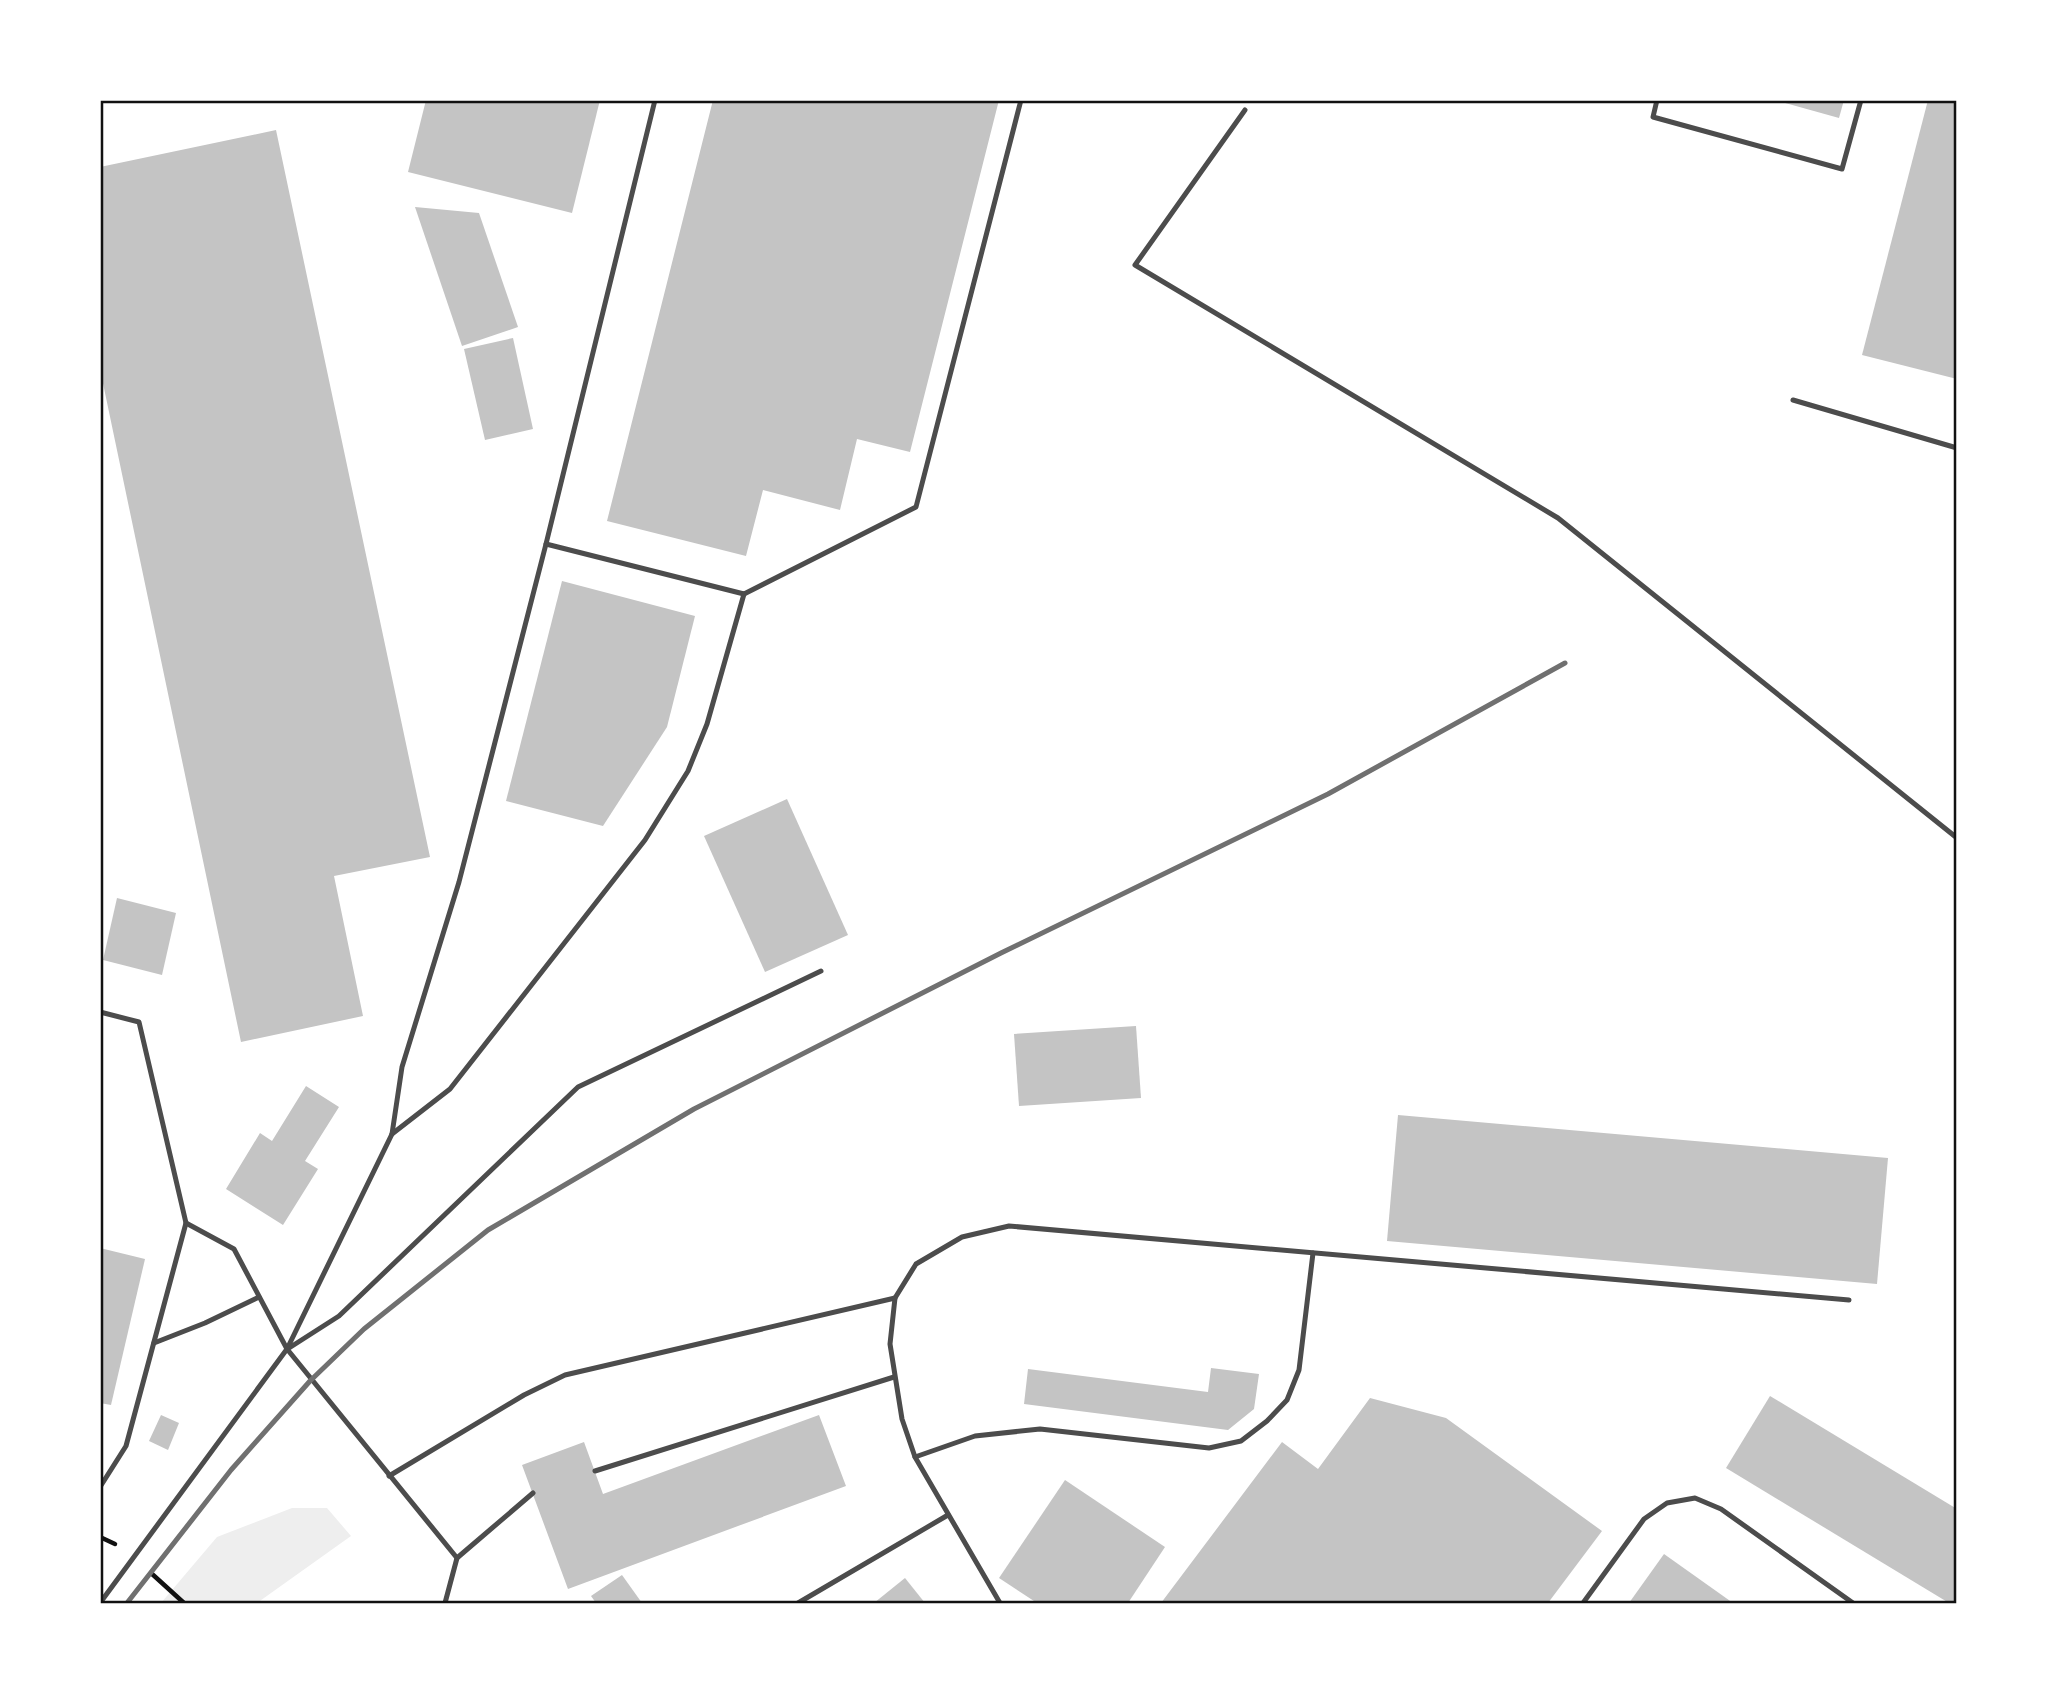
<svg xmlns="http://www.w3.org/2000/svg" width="2057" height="1703" font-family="Inter,sans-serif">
  <rect width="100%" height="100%" fill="#fff"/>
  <polygon fill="#eee" points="292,1508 327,1508 351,1536 257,1603 161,1603 217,1537"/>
  <g fill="#c4c4c4">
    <polygon points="426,100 600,100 572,213 408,172"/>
    <polygon points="713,100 999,100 910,452 857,439 840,510 763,490 746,556 607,521"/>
    <polygon points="1774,100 1844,100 1839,118"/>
    <polygon points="1928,100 1957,100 1957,379 1862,355"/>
    <polygon points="276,130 430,857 334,876 363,1016 241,1042 100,369 100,167"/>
    <polygon points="415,207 479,213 518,327 462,346"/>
    <polygon points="513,338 533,429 485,440 464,349"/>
    <polygon points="562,581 695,616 667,727 603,826 506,801"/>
    <polygon points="787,799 848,935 765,972 704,836"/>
    <polygon points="117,898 176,913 162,975 103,960"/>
    <polygon points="1136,1026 1141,1098 1019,1106 1014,1034"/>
    <polygon points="306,1086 339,1107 305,1161 318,1169 283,1225 226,1189 260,1133 272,1141"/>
    <polygon points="1398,1115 1888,1158 1877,1284 1387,1241"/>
    <polygon points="100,1248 145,1259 111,1405 100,1403"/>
    <polygon points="1211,1368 1259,1374 1254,1409 1228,1430 1024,1404 1028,1369 1208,1392"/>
    <polygon points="1770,1396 1957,1509 1957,1603 1949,1603 1726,1468"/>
    <polygon points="1370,1398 1446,1418 1602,1531 1548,1603 1161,1603 1282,1442 1318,1469"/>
    <polygon points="161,1415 179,1423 168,1450 149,1441"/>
    <polygon points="819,1415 846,1486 568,1589 522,1465 584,1442 603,1494"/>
    <polygon points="1065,1480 1165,1547 1128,1603 1037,1603 999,1578"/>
    <polygon points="1664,1554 1733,1603 1629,1603"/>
    <polygon points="622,1575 642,1603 596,1603 591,1596"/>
    <polygon points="905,1578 925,1603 874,1603"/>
  </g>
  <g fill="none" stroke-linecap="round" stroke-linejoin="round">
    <g stroke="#111" stroke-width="4.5">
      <polyline points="100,1537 115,1544"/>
      <polyline points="151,1573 184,1603"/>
    </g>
    <g stroke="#4c4c4c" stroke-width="5">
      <polyline points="1657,100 1653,117 1842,169 1861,100"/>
      <polyline points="1245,110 1135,265 1558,518 1957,838"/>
      <polyline points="1793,400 1957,448"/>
      <polyline points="546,544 744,594 916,507 1021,100"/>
      <polyline points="100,1012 139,1022 186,1223 126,1446 100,1487"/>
      <polyline points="392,1134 450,1089 645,840 688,771 707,724 744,594"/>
      <polyline points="186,1223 234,1249 287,1349 457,1558"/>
      <polyline points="154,1343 205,1323 259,1297"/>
      <polyline points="289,1348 339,1316 578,1087 821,971"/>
      <polyline points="915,1457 975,1436 1040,1429 1209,1448 1241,1441 1267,1421 1287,1400 1299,1370 1313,1253"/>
      <polyline points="595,1471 894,1377"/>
      <polyline points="389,1476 524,1395 565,1375 895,1298"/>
      <polyline points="100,1603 287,1349 392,1134 402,1067 459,882 546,544 655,100"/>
      <polyline points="445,1603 457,1558 533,1493"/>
      <polyline points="798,1603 948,1515"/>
      <polyline points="1000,1603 915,1457 902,1419 890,1344 895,1298 916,1264 962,1237 1009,1226 1849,1300"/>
      <polyline points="1583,1603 1644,1519 1667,1503 1695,1498 1721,1509 1853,1603"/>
    </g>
    <polyline stroke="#707070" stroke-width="5" points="127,1603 231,1470 310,1381 364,1329 488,1230 694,1109 1001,953 1328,794 1565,663"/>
  </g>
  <rect width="2057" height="1703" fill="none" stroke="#ffffff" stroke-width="203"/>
  <rect x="102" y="102" width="1853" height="1500" fill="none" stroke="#111" stroke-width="2.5"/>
</svg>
